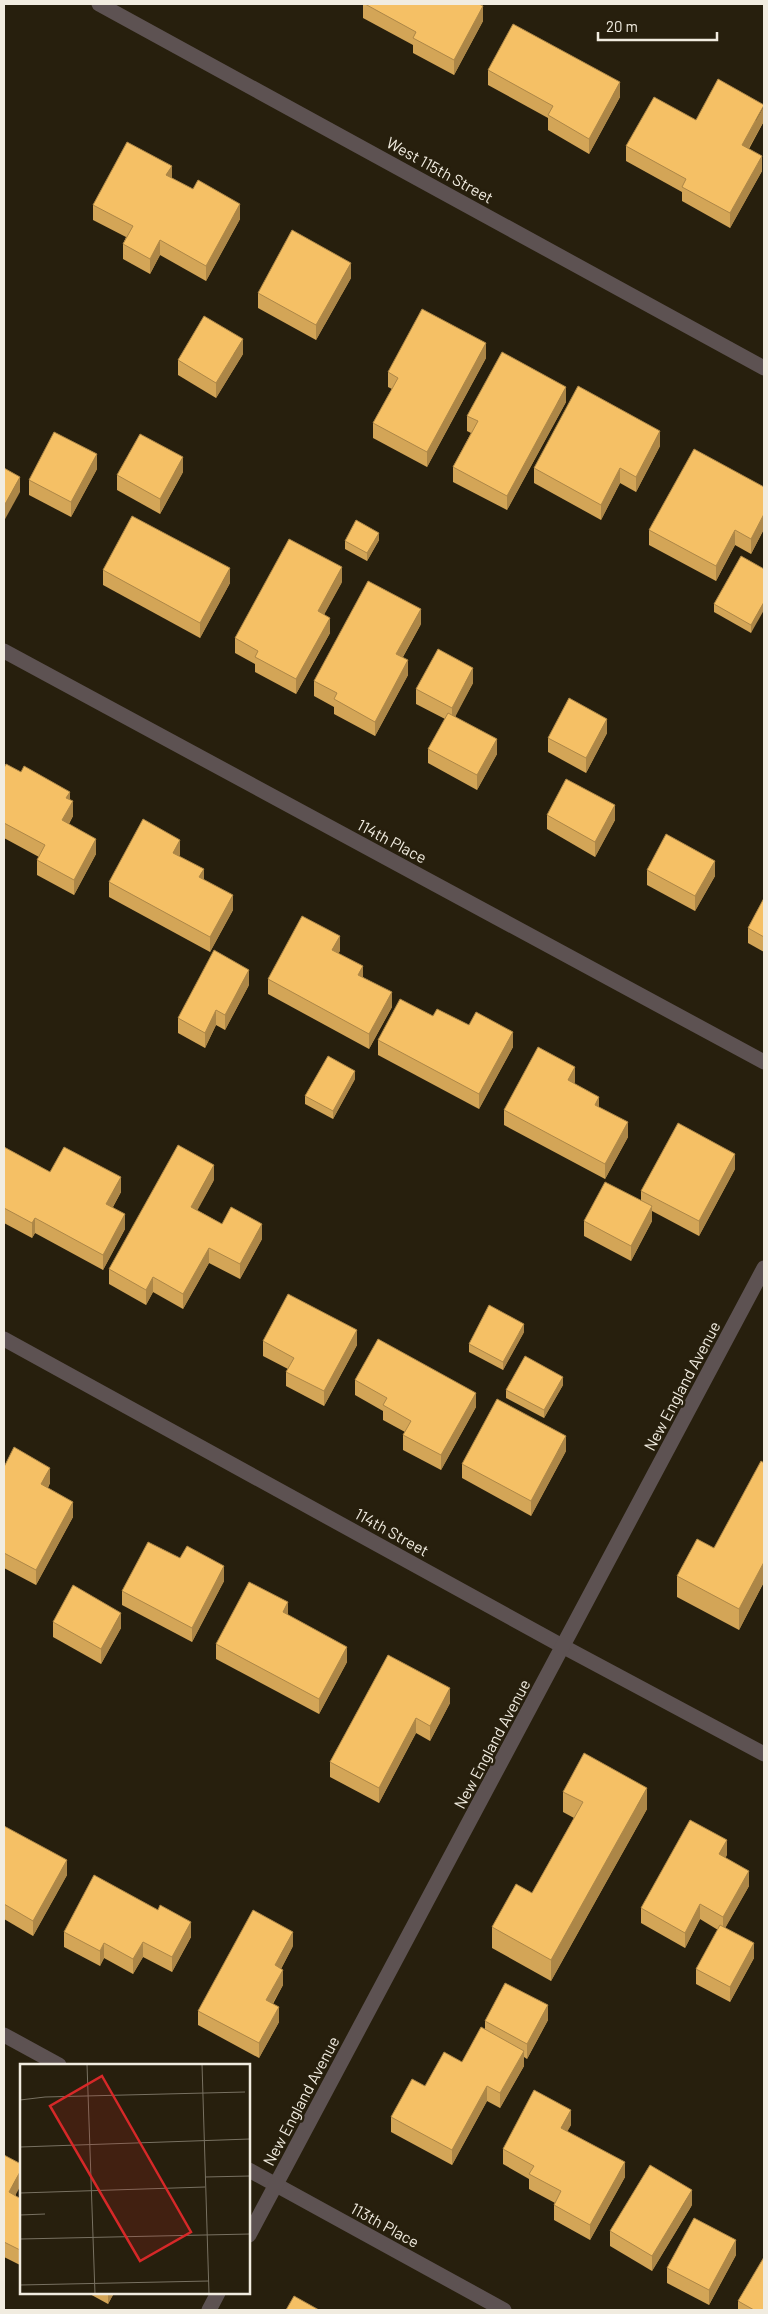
<svg xmlns="http://www.w3.org/2000/svg" width="768" height="2314" font-family="Barlow,sans-serif">
  <rect width="100%" height="100%" fill="#271f0d"/>
  <g fill="none" stroke-linecap="round" stroke-linejoin="round">
    <g stroke="#5d5252" stroke-width="15">
      <polyline points="4,651 764,1062"/>
      <polyline points="4,1339 564,1647 764,1754"/>
      <polyline points="4,2035 59,2065"/>
      <polyline points="249,2170 504,2310"/>
      <polyline points="249,2235 764,1268"/>
      <polyline points="209,2310 218,2293"/>
    </g>
    <polyline stroke="#5d5252" stroke-width="15" points="99,4 764,368"/>
  </g>
  <g fill="#d3a557">
    <polygon points="363,4 479,4 483,21 454,75 413,53 413,45 363,18"/>
    <polygon points="488,70 620,97 589,154 548,130 548,118 488,85"/>
    <polygon points="696,120 764,121 749,149 762,171 730,228 682,201 682,192 626,161 626,146"/>
    <polygon points="172,178 240,219 206,281 160,255 150,274 123,259 123,244 126,237 93,220 93,205"/>
    <polygon points="764,216 764,233 763,233 763,218"/>
    <polygon points="351,278 316,340 258,308 258,293"/>
    <polygon points="243,354 216,398 178,375 178,360"/>
    <polygon points="486,358 427,467 373,438 373,423 392,389 388,387 388,372"/>
    <polygon points="566,402 507,510 453,482 453,467 471,433 467,431 467,416"/>
    <polygon points="660,446 636,492 620,483 601,520 534,483 534,468"/>
    <polygon points="97,469 71,517 29,495 29,480"/>
    <polygon points="183,472 160,514 117,490 117,475"/>
    <polygon points="764,487 764,529 751,554 735,545 716,581 649,545 649,530"/>
    <polygon points="379,540 367,561 345,549 345,541"/>
    <polygon points="764,569 751,633 714,612 714,604"/>
    <polygon points="103,570 230,583 200,638 103,585"/>
    <polygon points="342,582 324,614 330,633 296,694 255,672 255,664 235,653 235,638"/>
    <polygon points="421,624 403,657 408,675 375,736 334,714 334,707 314,696 314,681"/>
    <polygon points="473,683 455,716 497,754 477,790 428,763 428,749 445,719 416,704 416,689"/>
    <polygon points="607,733 586,773 548,752 548,738"/>
    <polygon points="4,768 70,799 73,816 69,824 96,854 74,895 37,875 37,860 39,857 4,838"/>
    <polygon points="547,815 615,820 595,857 547,829"/>
    <polygon points="180,855 179,856 204,880 233,910 210,952 109,897 109,882"/>
    <polygon points="647,870 715,876 695,911 647,885"/>
    <polygon points="764,898 764,952 748,943 748,928"/>
    <polygon points="340,951 338,953 363,977 392,1007 369,1049 268,994 268,979"/>
    <polygon points="249,985 225,1030 216,1025 205,1048 178,1033 178,1018"/>
    <polygon points="433,1016 469,1025 513,1047 479,1109 378,1055 378,1040"/>
    <polygon points="355,1079 333,1119 305,1104 305,1096"/>
    <polygon points="575,1082 574,1084 599,1107 628,1137 605,1179 504,1125 504,1110"/>
    <polygon points="4,1147 50,1172 121,1192 113,1207 125,1229 103,1270 35,1233 32,1238 4,1223"/>
    <polygon points="735,1169 699,1236 652,1211 652,1221 631,1261 584,1236 584,1221 641,1201 641,1191"/>
    <polygon points="214,1180 197,1210 222,1224 262,1239 240,1279 209,1263 183,1309 153,1292 146,1305 109,1284 109,1269"/>
    <polygon points="524,1332 503,1370 469,1352 469,1344"/>
    <polygon points="263,1341 357,1345 324,1406 286,1386 286,1372 288,1369 263,1356"/>
    <polygon points="355,1380 476,1407 441,1470 403,1450 403,1435 405,1432 383,1420 383,1411 355,1395"/>
    <polygon points="563,1385 544,1418 506,1398 506,1390"/>
    <polygon points="566,1451 531,1516 462,1478 462,1464"/>
    <polygon points="764,1463 764,1582 739,1630 677,1597 677,1576 714,1548"/>
    <polygon points="4,1467 50,1483 48,1488 73,1517 36,1585 4,1568"/>
    <polygon points="180,1558 224,1581 192,1642 122,1605 122,1591"/>
    <polygon points="288,1615 347,1662 319,1714 216,1659 216,1644"/>
    <polygon points="53,1622 121,1628 101,1664 53,1637"/>
    <polygon points="388,1655 450,1703 430,1741 416,1733 379,1803 330,1777 330,1762"/>
    <polygon points="563,1792 647,1809 551,1981 492,1948 492,1927 532,1893 574,1818 563,1812"/>
    <polygon points="4,1826 67,1875 33,1936 4,1919"/>
    <polygon points="727,1855 725,1858 749,1886 725,1928 754,1958 730,2002 696,1984 696,1969 718,1930 700,1919 685,1948 641,1923 641,1908"/>
    <polygon points="64,1932 191,1937 172,1972 143,1957 133,1974 104,1958 100,1966 64,1947"/>
    <polygon points="293,1946 281,1969 283,1985 273,2004 279,2022 259,2058 198,2025 198,2011"/>
    <polygon points="548,2020 527,2059 524,2057 524,2066 500,2108 487,2101 452,2165 391,2132 391,2117 425,2086 462,2062 485,2029 485,2021"/>
    <polygon points="571,2125 567,2131 625,2177 590,2240 554,2220 554,2205 555,2203 529,2189 529,2179 503,2164 503,2149"/>
    <polygon points="4,2155 16,2196 21,2199 20,2265 4,2257"/>
    <polygon points="692,2205 652,2271 610,2246 610,2231"/>
    <polygon points="736,2255 709,2305 667,2283 667,2268"/>
    <polygon points="88,2293 114,2293 108,2304"/>
    <polygon points="738,2301 764,2310 738,2310"/>
  </g>
  <g fill="#ac8647">
    <polygon points="483,6 483,21 454,75 454,60"/>
    <polygon points="620,82 620,97 589,154 589,139"/>
    <polygon points="764,106 764,121 742,160 742,145"/>
    <polygon points="762,156 762,171 730,228 730,213"/>
    <polygon points="172,166 172,181 166,175"/>
    <polygon points="240,204 240,219 206,281 206,266"/>
    <polygon points="160,240 160,255 150,274 150,259"/>
    <polygon points="351,263 351,278 316,340 316,325"/>
    <polygon points="243,339 243,354 216,398 216,383"/>
    <polygon points="486,343 486,358 427,467 427,452"/>
    <polygon points="566,387 566,402 507,510 507,496"/>
    <polygon points="660,431 660,446 636,492 636,477"/>
    <polygon points="97,454 97,469 71,517 71,502"/>
    <polygon points="183,457 183,472 160,514 160,499"/>
    <polygon points="620,468 620,483 601,520 601,505"/>
    <polygon points="20,477 20,492 4,521 4,506"/>
    <polygon points="764,514 764,529 751,554 751,539"/>
    <polygon points="735,530 735,545 716,581 716,566"/>
    <polygon points="379,533 379,540 367,561 367,553"/>
    <polygon points="342,567 342,582 318,626 318,611"/>
    <polygon points="230,568 230,583 200,638 200,623"/>
    <polygon points="764,602 764,610 751,633 751,625"/>
    <polygon points="421,609 421,624 396,669 396,654"/>
    <polygon points="330,618 330,633 296,694 296,679"/>
    <polygon points="408,660 408,675 375,736 375,722"/>
    <polygon points="473,668 473,683 452,723 452,708"/>
    <polygon points="607,719 607,733 586,773 586,758"/>
    <polygon points="497,739 497,754 477,790 477,775"/>
    <polygon points="70,792 70,807 66,798"/>
    <polygon points="73,801 73,816 62,835 62,820"/>
    <polygon points="615,805 615,820 595,857 595,842"/>
    <polygon points="96,839 96,854 74,895 74,880"/>
    <polygon points="180,840 180,855 173,868 173,853"/>
    <polygon points="715,861 715,876 695,911 695,896"/>
    <polygon points="204,869 204,884 199,877"/>
    <polygon points="233,895 233,910 210,952 210,937"/>
    <polygon points="340,936 340,951 332,965 332,950"/>
    <polygon points="363,966 363,981 358,975"/>
    <polygon points="249,970 249,985 225,1030 225,1015"/>
    <polygon points="392,992 392,1007 369,1049 369,1034"/>
    <polygon points="216,1010 216,1025 205,1048 205,1033"/>
    <polygon points="513,1032 513,1047 479,1109 479,1094"/>
    <polygon points="575,1067 575,1082 568,1095 568,1080"/>
    <polygon points="355,1071 355,1079 333,1119 333,1111"/>
    <polygon points="599,1097 599,1112 595,1105"/>
    <polygon points="628,1122 628,1137 605,1179 605,1164"/>
    <polygon points="735,1154 735,1169 699,1236 699,1221"/>
    <polygon points="214,1165 214,1180 191,1222 191,1207"/>
    <polygon points="121,1177 121,1192 106,1219 106,1204"/>
    <polygon points="652,1206 652,1221 631,1261 631,1246"/>
    <polygon points="125,1214 125,1229 103,1270 103,1255"/>
    <polygon points="35,1218 35,1233 32,1238 32,1223"/>
    <polygon points="262,1224 262,1239 240,1279 240,1264"/>
    <polygon points="209,1248 209,1263 183,1309 183,1294"/>
    <polygon points="153,1277 153,1292 146,1305 146,1290"/>
    <polygon points="524,1324 524,1332 503,1370 503,1362"/>
    <polygon points="357,1330 357,1345 324,1406 324,1391"/>
    <polygon points="563,1377 563,1385 544,1418 544,1410"/>
    <polygon points="476,1393 476,1407 441,1470 441,1455"/>
    <polygon points="566,1436 566,1451 531,1516 531,1501"/>
    <polygon points="50,1468 50,1483 41,1499 41,1484"/>
    <polygon points="73,1502 73,1517 36,1585 36,1570"/>
    <polygon points="764,1562 764,1582 739,1630 739,1609"/>
    <polygon points="224,1566 224,1581 192,1642 192,1628"/>
    <polygon points="288,1602 288,1617 283,1612"/>
    <polygon points="121,1613 121,1628 101,1664 101,1649"/>
    <polygon points="347,1647 347,1662 319,1714 319,1699"/>
    <polygon points="450,1688 450,1703 430,1741 430,1726"/>
    <polygon points="416,1718 416,1733 379,1803 379,1788"/>
    <polygon points="647,1788 647,1809 551,1981 551,1960"/>
    <polygon points="727,1840 727,1855 719,1869 719,1854"/>
    <polygon points="67,1860 67,1875 33,1936 33,1921"/>
    <polygon points="749,1871 749,1886 723,1932 723,1917"/>
    <polygon points="700,1904 700,1919 685,1948 685,1933"/>
    <polygon points="191,1922 191,1937 172,1972 172,1957"/>
    <polygon points="293,1932 293,1946 275,1980 275,1965"/>
    <polygon points="143,1942 143,1957 133,1974 133,1959"/>
    <polygon points="104,1943 104,1958 100,1966 100,1951"/>
    <polygon points="754,1943 754,1958 730,2002 730,1987"/>
    <polygon points="283,1970 283,1985 266,2015 266,2000"/>
    <polygon points="548,2005 548,2020 527,2059 527,2044"/>
    <polygon points="279,2007 279,2022 259,2058 259,2043"/>
    <polygon points="524,2051 524,2066 500,2108 500,2093"/>
    <polygon points="487,2086 487,2101 452,2165 452,2150"/>
    <polygon points="571,2110 571,2125 561,2143 561,2128"/>
    <polygon points="625,2162 625,2177 590,2240 590,2225"/>
    <polygon points="21,2170 21,2185 9,2207 9,2192"/>
    <polygon points="692,2190 692,2205 652,2271 652,2256"/>
    <polygon points="736,2240 736,2255 709,2305 709,2290"/>
    <polygon points="21,2249 21,2264 20,2265 20,2250"/>
    <polygon points="108,2293 114,2293 108,2304"/>
  </g>
  <g fill="#f5c065" stroke="#ac8647">
    <polygon points="365,4 479,4 483,6 454,60 413,38 416,32"/>
    <polygon points="513,24 620,82 589,139 548,115 553,106 488,70"/>
    <polygon points="718,79 764,105 742,145 762,156 730,213 682,187 686,179 626,146 654,97 696,120"/>
    <polygon points="127,142 172,166 166,175 193,189 198,180 240,204 206,266 160,240 150,259 123,244 133,226 93,205"/>
    <polygon points="292,230 351,263 316,325 258,293"/>
    <polygon points="422,309 486,343 427,452 373,423 398,378 388,372"/>
    <polygon points="204,316 243,339 216,383 178,360"/>
    <polygon points="502,352 566,387 507,496 453,467 478,421 467,416"/>
    <polygon points="578,386 660,431 636,477 620,468 601,505 534,468"/>
    <polygon points="54,432 97,454 71,502 29,480"/>
    <polygon points="140,434 183,457 160,499 117,475"/>
    <polygon points="694,449 764,487 764,514 751,539 735,530 716,566 649,530"/>
    <polygon points="4,468 20,477 4,506"/>
    <polygon points="132,516 230,568 200,623 103,570"/>
    <polygon points="356,520 379,533 367,553 345,541"/>
    <polygon points="289,539 342,567 318,611 330,618 296,679 255,657 258,651 235,638"/>
    <polygon points="741,556 764,569 764,602 751,625 714,604"/>
    <polygon points="368,581 421,609 396,654 408,660 375,722 334,699 337,693 314,681"/>
    <polygon points="438,649 473,668 452,708 416,689"/>
    <polygon points="569,698 607,719 586,758 548,738"/>
    <polygon points="448,713 497,739 477,775 428,749"/>
    <polygon points="6,764 21,772 24,766 70,792 66,798 73,801 62,820 96,839 74,880 37,860 45,845 4,823 4,768"/>
    <polygon points="566,779 615,805 595,842 547,815"/>
    <polygon points="143,819 180,840 173,853 204,869 199,877 233,895 210,937 109,882"/>
    <polygon points="666,834 715,861 695,896 647,870"/>
    <polygon points="764,898 764,937 748,928"/>
    <polygon points="302,916 340,936 332,950 363,966 358,975 392,992 369,1034 268,979"/>
    <polygon points="214,950 249,970 225,1015 216,1010 205,1033 178,1018"/>
    <polygon points="400,999 433,1016 437,1009 469,1025 476,1012 513,1032 479,1094 378,1040"/>
    <polygon points="538,1047 575,1067 568,1080 599,1097 595,1105 628,1122 605,1164 504,1110"/>
    <polygon points="328,1056 355,1071 333,1111 305,1096"/>
    <polygon points="678,1123 735,1154 699,1221 641,1191"/>
    <polygon points="178,1145 214,1165 191,1207 222,1224 231,1207 262,1224 240,1264 209,1248 183,1294 153,1277 146,1290 109,1269"/>
    <polygon points="4,1147 50,1172 64,1147 121,1177 106,1204 125,1214 103,1255 35,1218 32,1223 4,1208"/>
    <polygon points="605,1182 652,1206 631,1246 584,1221"/>
    <polygon points="288,1294 357,1330 324,1391 286,1372 294,1358 263,1341"/>
    <polygon points="489,1305 524,1324 503,1362 469,1344"/>
    <polygon points="378,1339 476,1393 441,1455 403,1435 411,1421 383,1405 387,1398 355,1380"/>
    <polygon points="525,1356 563,1377 544,1410 506,1390"/>
    <polygon points="497,1399 566,1436 531,1501 462,1464"/>
    <polygon points="14,1447 50,1468 41,1484 73,1502 36,1570 4,1553 4,1467"/>
    <polygon points="761,1461 764,1463 764,1562 739,1609 677,1576 697,1539 714,1548"/>
    <polygon points="148,1542 180,1558 187,1546 224,1566 192,1628 122,1591"/>
    <polygon points="249,1582 288,1602 283,1612 347,1647 319,1699 216,1644"/>
    <polygon points="73,1585 121,1613 101,1649 53,1622"/>
    <polygon points="388,1655 450,1688 430,1726 416,1718 379,1788 330,1762"/>
    <polygon points="584,1753 647,1788 551,1960 492,1927 516,1884 532,1893 583,1802 563,1792"/>
    <polygon points="690,1820 727,1840 719,1854 749,1871 723,1917 700,1904 685,1933 641,1908"/>
    <polygon points="4,1826 67,1860 33,1921 4,1904"/>
    <polygon points="94,1875 158,1910 160,1905 191,1922 172,1957 143,1942 133,1959 104,1943 100,1951 64,1932"/>
    <polygon points="253,1910 293,1932 275,1965 283,1970 266,2000 279,2007 259,2043 198,2011"/>
    <polygon points="720,1925 754,1943 730,1987 696,1969"/>
    <polygon points="505,1983 548,2005 527,2044 485,2021"/>
    <polygon points="481,2027 524,2051 500,2093 487,2086 452,2150 391,2117 412,2079 425,2086 444,2052 462,2062"/>
    <polygon points="534,2090 571,2110 561,2128 625,2162 590,2225 554,2205 561,2191 529,2174 534,2166 503,2149"/>
    <polygon points="4,2155 21,2164 21,2170 9,2192 21,2199 21,2249 20,2250 4,2242"/>
    <polygon points="650,2165 692,2190 652,2256 610,2231"/>
    <polygon points="694,2218 736,2240 709,2290 667,2268"/>
    <polygon points="764,2257 764,2310 754,2310 738,2301"/>
    <polygon points="294,2296 319,2310 286,2310"/>
  </g>
  <g text-anchor="middle" stroke-width="5" stroke-linejoin="round" paint-order="stroke">
    <g font-size="16" fill="#f1ece0" stroke="#271f0d">
      <text transform="translate(440 170) rotate(29)" y="6">West 115th Street</text>
      <text transform="translate(392 841) rotate(28)" y="6">114th Place</text>
      <text transform="translate(682 1386) rotate(-62)" y="6">New England Avenue</text>
      <text transform="translate(392 1532) rotate(29)" y="6">114th Street</text>
      <text transform="translate(492 1744) rotate(-62)" y="6">New England Avenue</text>
      <text transform="translate(301 2101) rotate(-62)" y="6">New England Avenue</text>
      <text transform="translate(385 2225) rotate(29)" y="6">113th Place</text>
    </g>
  </g>
  <g transform="translate(20 2064)">
    <rect width="230" height="230" fill="#271f0d"/>
    <path fill="none" stroke="#787161" stroke-width="1" d="M67,0l8,230M182,0l7,230M0,36l25,-3 200,-5M0,83l230,-8M185,113l45,-1M0,129l185,-6M0,151l25,-1M0,175l230,-5M0,221l189,-4"/>
    <path fill="#d62828" fill-opacity="0.15" stroke="#d62828" stroke-width="2.5" d="M82,12l89,156 -51,29 -90,-155z"/>
    <rect width="230" height="230" fill="none" stroke="#f1ece0" stroke-width="2.5"/>
  </g>
  <rect width="768" height="2314" fill="none" stroke="#f1ece0" stroke-width="10"/>
  <path d="M598 32v8h119v-8" fill="none" stroke="#f1ece0" stroke-width="2.5"/>
  <text x="606" y="32" font-size="15" fill="#f1ece0" stroke="#271f0d" stroke-width="4" paint-order="stroke">20 m</text>
</svg>
